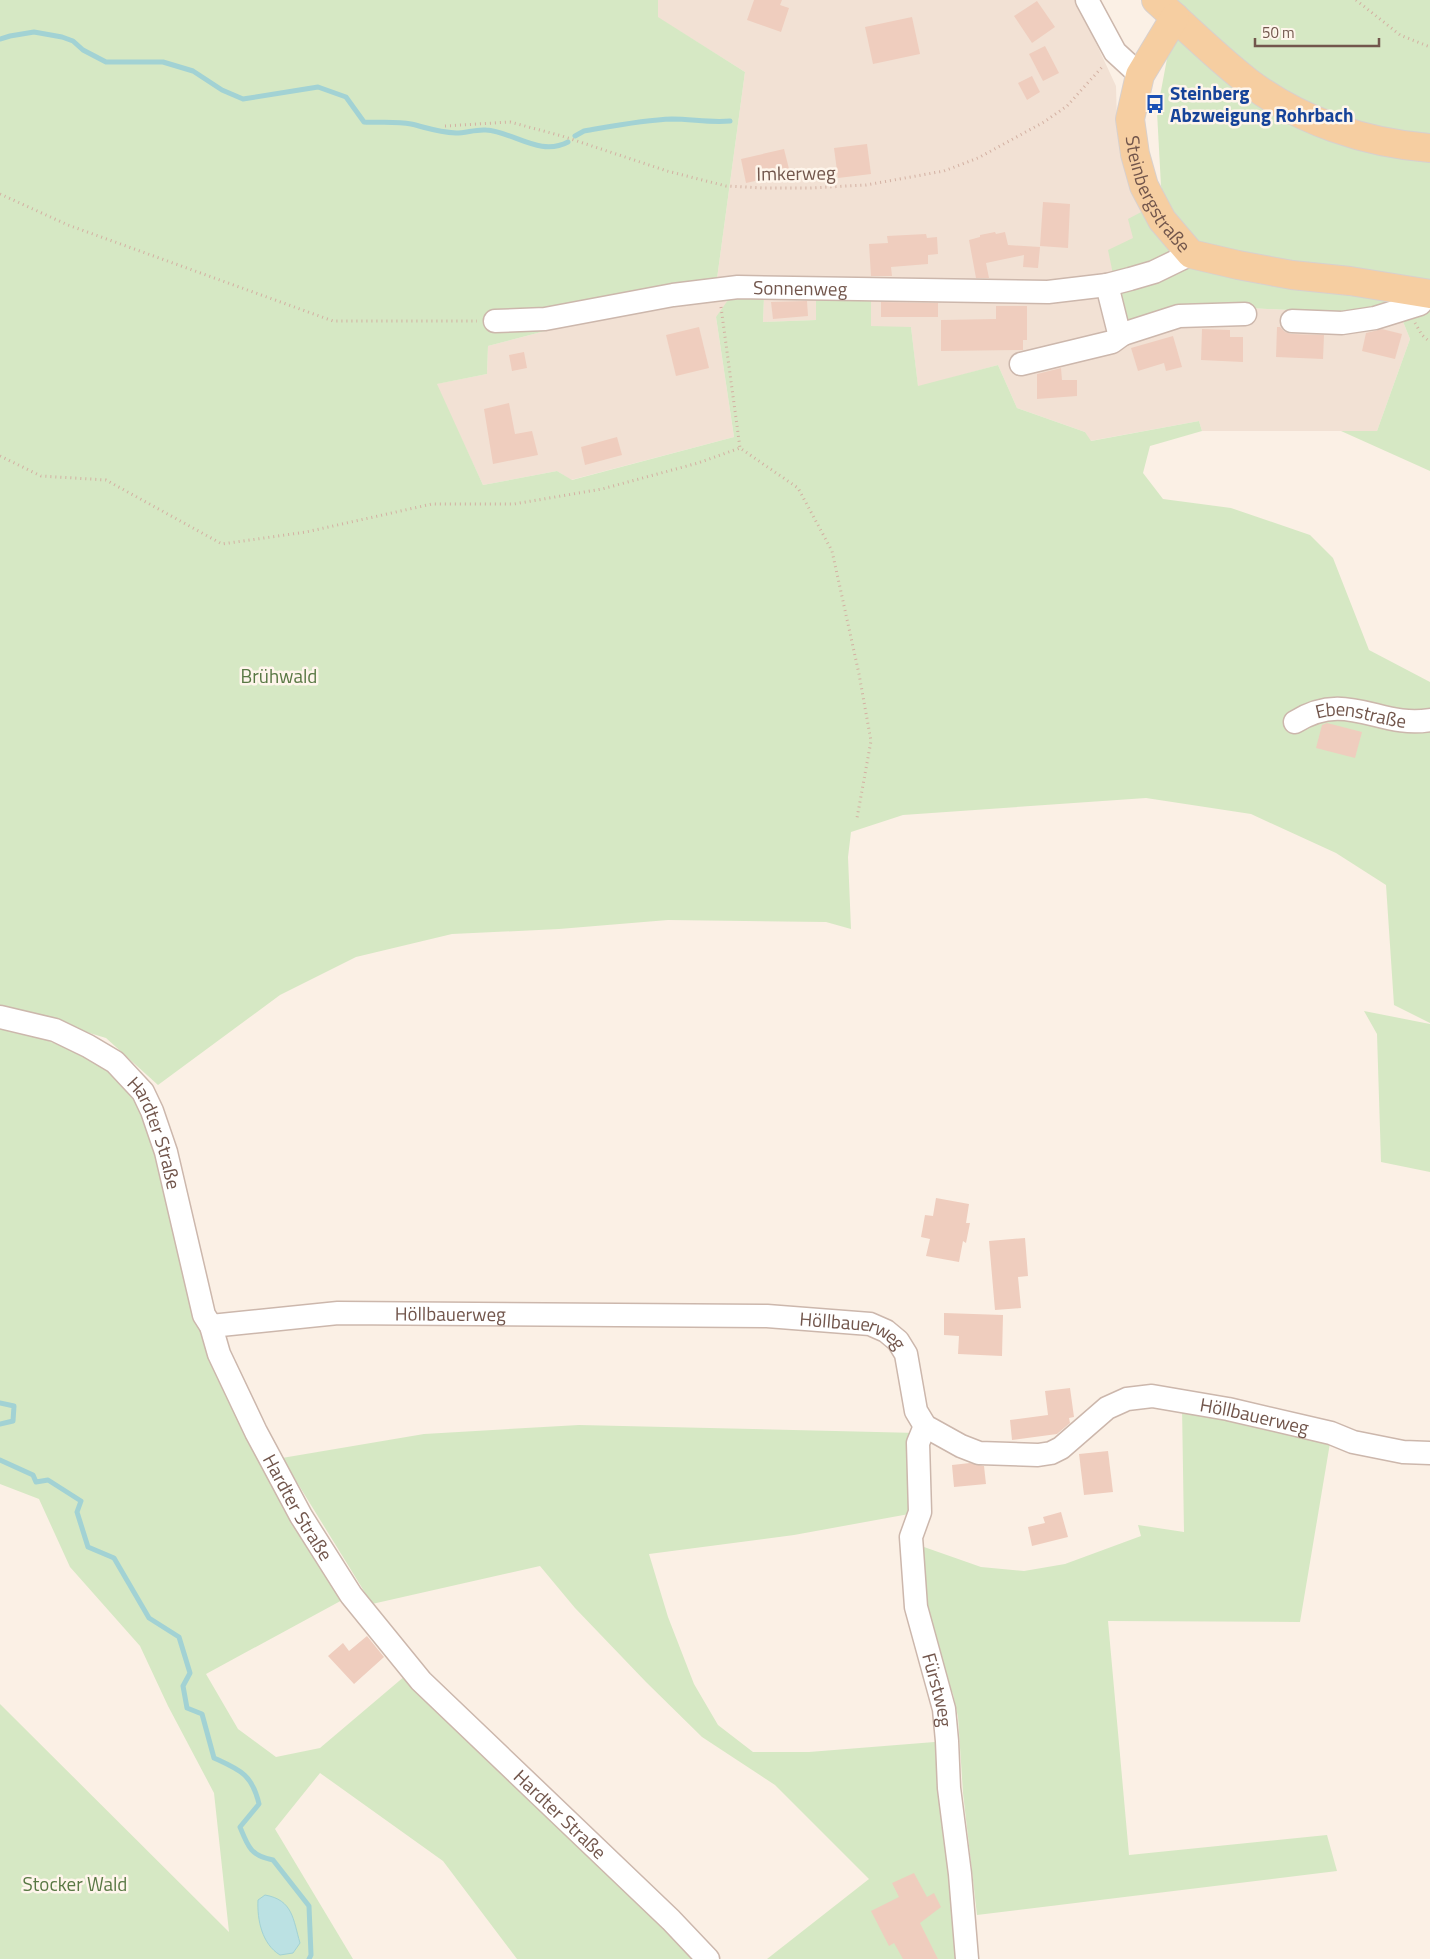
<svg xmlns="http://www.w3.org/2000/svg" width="1430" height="1959" font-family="'Titillium Web',sans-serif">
  <rect width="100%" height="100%" fill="#fbf0e5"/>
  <polygon fill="#f2e1d4" points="658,0 1076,0 1116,86 1117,123 1127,157 1249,308 1350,313 1402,319 1410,339 1377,431 1202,431 1199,421 1090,441 1085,432 1017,408 998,365 918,387 911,327 871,327 816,299 816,320 763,322 764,297 716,317 734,437 571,480 557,471 483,485 436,384 487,374 488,346 716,286 745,72 657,17"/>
  <g fill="#d6e8c4">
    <polygon points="0,0 658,0 658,17 745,72 716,286 488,346 487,374 437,384 483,485 557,471 572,480 734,437 716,317 728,300 764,297 763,322 816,320 816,299 871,298 871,326 911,327 918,386 998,365 1017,408 1085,432 1091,441 1199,421 1202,431 1150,446 1143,473 1163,499 1231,508 1310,535 1333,558 1369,650 1430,682 1430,1023 1394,1005 1386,885 1336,853 1251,814 1146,798 903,815 851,832 848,857 851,929 826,922 668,920 559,929 452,934 356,957 280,995 158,1085 106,1038 0,1006"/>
    <polygon points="1178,0 1430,0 1430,294 1197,248 1170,217 1161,186 1157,112"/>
    <polygon points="1145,210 1172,251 1114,279 1108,250 1133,238 1128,219"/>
    <polygon points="1199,263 1430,304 1430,471 1341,431 1377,431 1410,339 1402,319 1350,313 1249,308 1133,326 1122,321 1116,290"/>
    <polygon points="1364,1011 1430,1024 1430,1172 1381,1162 1377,1034"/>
    <polygon points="0,1027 33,1035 90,1057 122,1078 145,1113 181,1248 346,1598 206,1674 238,1729 276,1757 320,1748 412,1670 695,1959 517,1959 443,1861 320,1773 275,1829 353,1959 0,1959 0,1704 229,1932 214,1793 168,1706 140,1646 70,1567 39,1499 0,1484"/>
    <polygon points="1182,1406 1331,1437 1300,1622 1108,1621 1129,1855 1327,1835 1337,1871 977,1915 963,1793 958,1717 953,1694 916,1607 916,1558 924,1547 981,1567 1024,1571 1065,1564 1141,1536 1138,1525 1184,1532"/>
    <polygon points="579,1425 918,1433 920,1512 794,1535 649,1554 668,1617 694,1684 718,1725 753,1752 809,1752 947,1741 966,1959 767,1959 869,1879 775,1785 702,1737 646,1682 575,1608 540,1566 372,1604 282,1458 424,1434"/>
  </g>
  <path fill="#bbe1e3" stroke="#a2d2d4" d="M265,1895c28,5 28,24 35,48l-7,10 -13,2c-18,-11 -23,-35 -22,-55z"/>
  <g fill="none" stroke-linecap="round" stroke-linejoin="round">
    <g stroke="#a2d2d4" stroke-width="5">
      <path d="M0,39l10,-3 24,-4 28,5 11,4 10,9 23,12h57l30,9 29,19 21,9 75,-12 28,10 18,25c15,1 32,-1 47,2 17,4 26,8 45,9 10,0 20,-4 30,-3 28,2 54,27 82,12"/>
      <path d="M575,136l9,-5c29,-5 58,-11 88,-12 20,0 38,4 58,2"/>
      <polyline points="0,1403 14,1406 13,1421 0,1424"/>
      <path d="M0,1460l33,15 3,7 12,-2 33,21 -4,11 11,35 26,11 35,60 30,19 11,36 -7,13 4,22 15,6 12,44c26,12 38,16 45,46l-19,23c8,20 11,29 33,33l36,46 2,49 -2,4"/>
    </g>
  </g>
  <g fill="#efcdbe">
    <polygon points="754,0 782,0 780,5 789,8 781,32 747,20"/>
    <polygon points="1037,1 1055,27 1032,43 1014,16"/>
    <polygon points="912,17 920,54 873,64 865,27"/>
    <polygon points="1045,46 1059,73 1043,81 1029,54"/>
    <polygon points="1032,76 1040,92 1027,100 1018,83"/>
    <polygon points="867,144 871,174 838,178 834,148"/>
    <polygon points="784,149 790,173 746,183 741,159"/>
    <polygon points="1043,202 1070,204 1068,248 1040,246"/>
    <polygon points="995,232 996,234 1005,232 1008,245 1040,247 1038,268 1023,267 1024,255 986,263 989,278 976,278 969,240 980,237 980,235"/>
    <polygon points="926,234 927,238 937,237 938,254 928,255 928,264 891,267 892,276 871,276 869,244 888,243 887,236"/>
    <polygon points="807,301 808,316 773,319 771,302"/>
    <polygon points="881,302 938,303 938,317 881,317"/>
    <polygon points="996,306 1027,306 1027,340 1023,340 1023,350 941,351 941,320 996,319"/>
    <polygon points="699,327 709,368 676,376 666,335"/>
    <polygon points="1277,327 1280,327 1285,332 1291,334 1324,335 1323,359 1276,357"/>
    <polygon points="1202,329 1230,330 1230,337 1243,337 1243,362 1201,360"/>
    <polygon points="1382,329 1402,334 1395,359 1362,351 1366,333"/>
    <polygon points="1173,336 1182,367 1166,371 1164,363 1138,371 1131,348"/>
    <polygon points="524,352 527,368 512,371 509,355"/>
    <polygon points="1061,368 1062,380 1077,380 1077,396 1037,399 1037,374"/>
    <polygon points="509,403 515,434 532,431 538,455 493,464 484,409"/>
    <polygon points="617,437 622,455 585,465 581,447"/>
    <polygon points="1327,723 1362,732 1355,758 1316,748 1322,725"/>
    <polygon points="936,1198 969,1204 966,1223 970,1223 966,1243 963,1241 959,1262 926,1256 930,1239 921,1237 925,1215 933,1216"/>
    <polygon points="1025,1238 1028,1276 1018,1277 1021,1308 995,1310 989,1241"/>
    <polygon points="944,1313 1003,1315 1002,1356 958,1354 959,1336 944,1335"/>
    <polygon points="1070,1388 1074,1417 1069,1418 1070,1423 1057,1434 1012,1440 1010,1420 1048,1415 1045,1391"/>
    <polygon points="1108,1451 1113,1492 1084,1495 1079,1454"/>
    <polygon points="970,1463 984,1466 986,1484 954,1487 952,1465"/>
    <polygon points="1061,1512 1068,1537 1032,1546 1028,1527 1045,1523 1043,1517"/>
    <polygon points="367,1636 384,1657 354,1684 328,1656 343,1643 349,1651"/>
    <polygon points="914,1873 927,1897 934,1893 941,1907 920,1923 938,1959 903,1959 894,1943 889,1946 871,1911 899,1897 892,1883"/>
  </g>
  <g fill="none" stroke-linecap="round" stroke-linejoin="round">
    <g stroke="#ccb7ac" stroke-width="25">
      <g id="minor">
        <polyline points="1087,0 1115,52 1140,75"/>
        <polyline points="1107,285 1118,329 1123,334 1179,316 1245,314"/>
        <path id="s1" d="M495,321l50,-2 128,-24 65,-8 310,5 59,-7 23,-6 24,-7 37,-18"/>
        <polyline points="1292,321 1342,323 1375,318 1420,304 1425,298 1426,293"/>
        <polyline points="1021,364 1112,342 1123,334"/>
        <path id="s2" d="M1295,722c52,-33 85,7 135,-2"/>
        <path id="s3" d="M0,1017l55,13 33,16 27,16 28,30 9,19 14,41 38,163 7,11 8,28 37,78 45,84 50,79 70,86 250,239 37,39"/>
        <path id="s4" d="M211,1326l127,-13 429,3 103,8 16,7 12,10 8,13 10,57 9,15 36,20 18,7 59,2 13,-2 10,-5 46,-40 20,-9 25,-3 76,13 103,24 22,9 50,10 27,1"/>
        <path id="s5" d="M925,1426l-7,17 2,69 -9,25 5,70 28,102 3,32 2,47 11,86 7,85"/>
      </g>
    </g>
    <g stroke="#d8d0cd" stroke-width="30">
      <g id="major">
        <path d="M1156,0c30,27 59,56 91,81 52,40 118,62 183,67"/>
        <path id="s6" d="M1175,17l-35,58 -10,44 5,35 9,32 18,34 29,34 47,11 54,10 58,6 80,13"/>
      </g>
    </g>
    <g stroke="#d3b0a2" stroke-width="3" stroke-dasharray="1 4" stroke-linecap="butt">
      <polyline points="1356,0 1400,35 1430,47"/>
      <polyline points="445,126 510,122 562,136 667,171 726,186 763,188 810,188 866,185 944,171 978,158 1044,122 1067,106 1103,66"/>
      <polyline points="0,194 68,225 333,321 477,321"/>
      <polyline points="721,307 740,448"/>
      <polyline points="1415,323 1422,335 1430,342"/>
      <polyline points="0,456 41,476 106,480 222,544 306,532 432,504 514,504 602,489 698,463 740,448 798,488 832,551 859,674 871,741 857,818"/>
    </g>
    <use href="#minor" stroke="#fff" stroke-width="22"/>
    <use href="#major" stroke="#f6cea1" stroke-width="28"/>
  </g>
  <defs>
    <g id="bus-bare" transform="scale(1.5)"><path d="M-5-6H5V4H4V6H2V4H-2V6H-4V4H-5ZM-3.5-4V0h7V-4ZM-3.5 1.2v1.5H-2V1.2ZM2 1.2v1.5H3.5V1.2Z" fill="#1a4fb4" stroke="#fef5eb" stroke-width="2.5" paint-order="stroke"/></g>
  </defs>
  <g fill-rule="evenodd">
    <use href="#bus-bare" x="1155" y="104"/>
  </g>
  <g text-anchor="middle" stroke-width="5" stroke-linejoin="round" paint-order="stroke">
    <g font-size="19" font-weight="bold" fill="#164399" stroke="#fef5eb" text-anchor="start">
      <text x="1170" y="100">Steinberg<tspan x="1170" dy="22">Abzweigung Rohrbach</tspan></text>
    </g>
    <g font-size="19" fill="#72564c" stroke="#fef5eb">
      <text transform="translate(796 173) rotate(-1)" y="7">Imkerweg</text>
      <text dy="7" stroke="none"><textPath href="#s6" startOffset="194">Steinbergstraße</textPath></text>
      <text dy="7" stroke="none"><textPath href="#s1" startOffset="308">Sonnenweg</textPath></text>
      <text dy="7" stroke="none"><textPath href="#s2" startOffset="69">Ebenstraße</textPath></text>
      <text dy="7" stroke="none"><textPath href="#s3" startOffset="208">Hardter Straße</textPath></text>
      <text dy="7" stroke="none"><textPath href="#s4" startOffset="240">Höllbauerweg</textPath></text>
      <text dy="7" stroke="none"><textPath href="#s4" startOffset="645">Höllbauerweg</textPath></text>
      <text dy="7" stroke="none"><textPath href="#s4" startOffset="1140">Höllbauerweg</textPath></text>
      <text dy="7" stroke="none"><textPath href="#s3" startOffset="612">Hardter Straße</textPath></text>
      <text dy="7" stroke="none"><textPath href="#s5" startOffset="270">Fürstweg</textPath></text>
      <text dy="7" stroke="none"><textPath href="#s3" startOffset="1018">Hardter Straße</textPath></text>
    </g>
    <g font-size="19" fill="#597844" stroke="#fef5eb">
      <text x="279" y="683">Brühwald</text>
      <text x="75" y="1891">Stocker Wald</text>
    </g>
  </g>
  <path d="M1255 38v8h124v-8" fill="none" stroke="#72564c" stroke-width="2.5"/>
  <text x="1262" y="38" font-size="15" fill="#72564c" stroke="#fef5eb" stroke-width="4" paint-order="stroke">50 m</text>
</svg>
